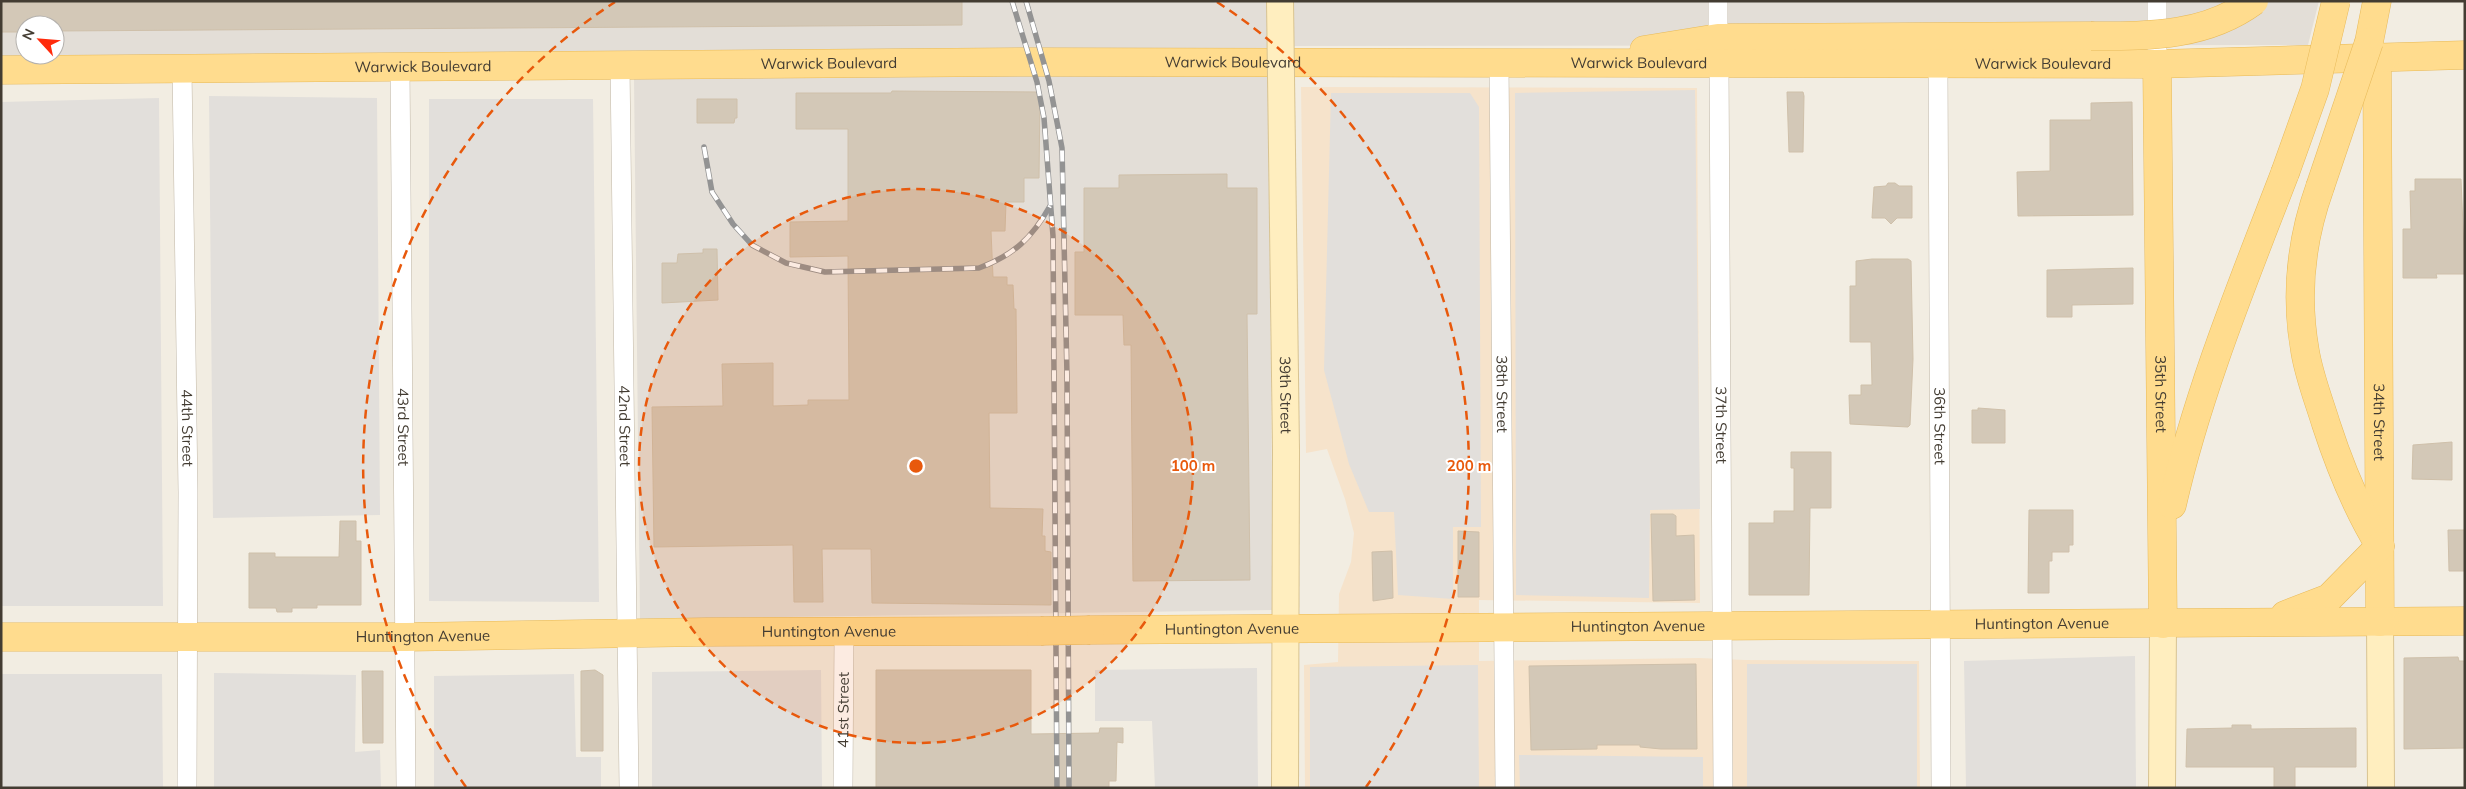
<svg xmlns="http://www.w3.org/2000/svg" width="2466" height="789" font-family="Mulish,sans-serif">
  <rect width="100%" height="100%" fill="#f2ede2"/>
  <polygon fill="#f6e3cb" points="1301,87 1697,88 1700,603 1479,600 1479,661 1699,658 1745,660 1919,661 1920,788 1305,788 1304,665 1338,662 1339,594 1351,562 1354,533 1345,499 1327,449 1306,453"/>
  <path fill="#e3ded7" fill-rule="evenodd" d="M1,1h2318l-11,44 -1040,1 5,564 -633,9 -6,-541 -633,5zM25,25h30v30h-30z"/>
  <g fill="#e2dfdb">
    <polygon points="1695,90 1700,509 1650,510 1649,598 1516,595 1515,93"/>
    <polygon points="1331,93 1470,93 1479,107 1481,527 1453,527 1453,599 1398,595 1394,512 1369,512 1349,464 1324,370"/>
    <polygon points="209,96 377,98 380,515 213,518"/>
    <polygon points="159,98 163,606 1,606 1,102"/>
    <polygon points="429,99 593,99 599,602 429,601"/>
    <polygon points="2135,656 2136,788 1966,788 1964,661"/>
    <rect x="1747" y="664" width="170" height="124"/>
    <polygon points="1478,665 1479,788 1310,788 1310,667"/>
    <polygon points="1257,668 1258,788 1155,788 1152,721 1095,721 1095,670"/>
    <polygon points="821,670 822,788 652,788 652,672"/>
    <polygon points="214,673 356,675 355,752 380,750 381,788 214,788"/>
    <polygon points="1,674 162,674 163,788 1,788"/>
    <polygon points="574,674 576,757 601,757 601,788 434,788 434,676"/>
    <polygon points="1519,755 1703,757 1703,788 1520,788"/>
  </g>
  <g fill="#d3c8b7" stroke="#cfc0aa">
    <polygon points="1,1 962,1 962,25 55,31 55,25 25,25 25,32 1,32"/>
    <polygon points="892,91 1040,92 1039,178 1024,178 1024,202 1006,202 1005,231 991,231 993,277 1007,277 1007,285 1013,285 1014,309 1016,309 1017,413 989,413 990,508 1043,509 1042,536 1045,536 1045,551 1051,552 1051,605 872,603 871,549 822,549 823,602 794,602 793,545 654,547 652,407 723,406 722,364 773,363 773,406 808,405 808,400 849,400 848,256 790,257 790,222 848,221 848,129 796,129 796,93 891,93"/>
    <polygon points="1787,92 1803,92 1804,96 1803,152 1789,152"/>
    <polygon points="697,99 737,99 737,118 735,118 734,123 697,123"/>
    <polygon points="2132,102 2133,215 2018,216 2017,172 2050,171 2050,120 2091,120 2091,103"/>
    <polygon points="1227,174 1227,188 1257,188 1257,314 1247,314 1250,580 1133,581 1131,345 1124,345 1123,315 1075,315 1075,252 1084,252 1084,188 1119,188 1119,175"/>
    <polygon points="2415,179 2461,179 2465,274 2436,274 2437,278 2403,278 2403,229 2411,229 2410,191 2415,191"/>
    <polygon points="1888,183 1895,183 1899,186 1912,186 1912,218 1897,218 1891,224 1885,218 1872,218 1874,187 1886,186"/>
    <polygon points="703,249 717,249 718,300 662,303 662,263 677,263 678,254 703,253"/>
    <polygon points="1872,259 1908,259 1911,261 1913,359 1910,425 1908,427 1850,424 1849,395 1861,395 1861,385 1872,385 1871,342 1850,342 1850,286 1856,286 1856,261"/>
    <polygon points="2133,268 2133,304 2072,305 2072,317 2047,317 2047,270"/>
    <polygon points="1978,408 2005,410 2005,443 1972,443 1972,410 1978,410"/>
    <polygon points="2452,442 2452,480 2412,479 2413,445"/>
    <polygon points="1791,452 1831,452 1831,508 1810,508 1809,595 1749,595 1749,523 1774,523 1774,511 1794,511 1794,468 1791,468"/>
    <polygon points="2029,510 2073,510 2073,545 2069,545 2069,552 2052,552 2052,561 2049,561 2049,593 2028,593"/>
    <polygon points="1651,514 1673,514 1676,516 1676,536 1694,535 1695,600 1653,601"/>
    <polygon points="340,521 356,521 356,541 361,541 361,605 317,605 317,608 292,608 292,612 277,612 276,608 249,608 249,553 275,553 275,557 339,557"/>
    <polygon points="2448,530 2465,530 2465,571 2449,571"/>
    <polygon points="1458,531 1479,532 1479,597 1458,597"/>
    <polygon points="1392,551 1393,598 1373,601 1372,552"/>
    <polygon points="2458,657 2459,661 2465,661 2465,748 2404,749 2404,658"/>
    <polygon points="1696,664 1697,749 1661,749 1640,747 1640,745 1597,745 1597,749 1531,750 1529,666"/>
    <polygon points="595,670 603,675 603,751 581,751 581,671"/>
    <polygon points="876,670 1031,670 1031,734 1099,733 1100,728 1123,728 1123,743 1117,742 1116,781 1109,781 1109,788 876,788"/>
    <polygon points="362,671 383,671 383,743 363,743"/>
    <polygon points="2232,725 2251,725 2251,729 2356,728 2356,767 2295,767 2295,788 2274,788 2274,767 2186,767 2187,729 2232,728"/>
  </g>
  <g fill="none" stroke-linecap="round" stroke-linejoin="round">
    <g stroke="#c0b7a7" stroke-width="20">
      <g id="street">
        <polyline points="1718,1 1718,38"/>
        <polyline points="2157,1 2157,64"/>
        <path id="s1" d="M1499,62l6,726"/>
        <path id="s2" d="M1719,63l4,725"/>
        <path id="s3" d="M1938,64l3,724"/>
        <path id="s4" d="M620,65l9,723"/>
        <path id="s5" d="M400,67l6,721"/>
        <path id="s6" d="M182,68l6,424 -1,296"/>
        <path id="s7" d="M843,788l1,-155"/>
      </g>
    </g>
    <g stroke="#d8c391" stroke-width="28">
      <g id="secondary">
        <polyline points="2380,622 2381,788"/>
        <polyline points="1285,788 1286,450"/>
        <polyline points="2162,788 2163,624"/>
      </g>
    </g>
    <g stroke="#e8ba59" stroke-width="29">
      <g id="primary">
        <polyline points="2369,42 2377,1"/>
        <polyline points="1644,50 1718,38 2091,36"/>
        <path id="s8" d="M2377,56l3,566"/>
        <path id="s9" d="M2157,64l6,560"/>
        <path id="s10" d="M1,70l1031,-8 1125,2 308,-9"/>
        <path d="M2320,187c-19,53 -25,108 -15,164 4,25 14,50 21,73 14,43 30,83 54,122"/>
        <path d="M2172,505c26,-114 71,-223 113,-332"/>
        <polyline points="2285,615 2329,598 2380,546"/>
        <path id="s11" d="M1090,630l1375,-9"/>
        <path id="s12" d="M1,637h405l299,-5 336,-1"/>
      </g>
    </g>
    <use href="#street" stroke="#fff" stroke-width="19"/>
    <use href="#secondary" stroke="#ffeebf" stroke-width="26"/>
    <use href="#primary" stroke="#ffdc8e" stroke-width="28"/>
    <g stroke="#939393" stroke-width="5.5">
      <g id="rail">
        <polyline points="1012,1 1037,82 1044,118 1053,236 1057,788"/>
        <polyline points="1026,1 1049,81 1062,148 1067,375 1069,788"/>
        <path d="M704,147l8,45 21,32 19,21 34,18 39,9 154,-4c35,-13 53,-30 71,-62"/>
      </g>
    </g>
    <use href="#rail" stroke="#fff" stroke-width="4" stroke-dasharray="11" stroke-linecap="butt"/>
    <g stroke="#d8c391" stroke-width="28" stroke-linecap="butt">
      <g id="secondary-bridge">
        <path id="s13" d="M1280,1l6,449"/>
      </g>
    </g>
    <g stroke="#e8ba59" stroke-width="29" stroke-linecap="butt">
      <g id="primary-bridge">
        <path d="M2091,36c58,0 114,1 163,-35"/>
        <polyline points="2285,173 2315,89 2336,1"/>
        <polyline points="2320,187 2369,42"/>
        <polyline points="1041,631 1090,630"/>
      </g>
    </g>
    <use href="#secondary-bridge" stroke="#ffeebf" stroke-width="26"/>
    <use href="#primary-bridge" stroke="#ffdc8e" stroke-width="28"/>
  </g>
  <circle cx="916" cy="466" r="277" fill="#e8590c" fill-opacity=".12"/>
  <g fill="none" stroke="#e8590c" stroke-width="2.5" stroke-dasharray="9 6">
    <circle cx="916" cy="466" r="277"/>
    <path d="M466 787A553 553 0 0 1 615 2M1217 2A553 553 0 0 1 1366 787"/>
  </g>
  <g text-anchor="middle" stroke-width="4" stroke-linejoin="round" paint-order="stroke">
    <g font-size="15" fill="#433c32" stroke="#fff">
      <text dy="5" stroke="none"><textPath href="#s10" startOffset="1232">Warwick Boulevard</textPath></text>
      <text dy="5" stroke="none"><textPath href="#s10" startOffset="1638">Warwick Boulevard</textPath></text>
      <text dy="5" stroke="none"><textPath href="#s10" startOffset="2042">Warwick Boulevard</textPath></text>
      <text dy="5" stroke="none"><textPath href="#s10" startOffset="828">Warwick Boulevard</textPath></text>
      <text dy="5" stroke="none"><textPath href="#s10" startOffset="422">Warwick Boulevard</textPath></text>
      <text dy="5" stroke="none"><textPath href="#s13" startOffset="394">39th Street</textPath></text>
      <text dy="5" stroke="none"><textPath href="#s1" startOffset="332">38th Street</textPath></text>
      <text dy="5" stroke="none"><textPath href="#s9" startOffset="330">35th Street</textPath></text>
      <text dy="5" stroke="none"><textPath href="#s8" startOffset="366">34th Street</textPath></text>
      <text dy="5" stroke="none"><textPath href="#s2" startOffset="362">37th Street</textPath></text>
      <text dy="5" stroke="none"><textPath href="#s4" startOffset="361">42nd Street</textPath></text>
      <text dy="5" stroke="none"><textPath href="#s3" startOffset="362">36th Street</textPath></text>
      <text dy="5" stroke="none"><textPath href="#s5" startOffset="360">43rd Street</textPath></text>
      <text dy="5" stroke="none"><textPath href="#s6" startOffset="360">44th Street</textPath></text>
      <text dy="5" stroke="none"><textPath href="#s11" startOffset="952">Huntington Avenue</textPath></text>
      <text dy="5" stroke="none"><textPath href="#s11" startOffset="548">Huntington Avenue</textPath></text>
      <text dy="5" stroke="none"><textPath href="#s11" startOffset="142">Huntington Avenue</textPath></text>
      <text dy="5" stroke="none"><textPath href="#s12" startOffset="828">Huntington Avenue</textPath></text>
      <text dy="5" stroke="none"><textPath href="#s12" startOffset="422">Huntington Avenue</textPath></text>
      <text dy="5" stroke="none"><textPath href="#s7" startOffset="78">41st Street</textPath></text>
    </g>
  </g>
  <circle cx="916" cy="466" r="8" fill="#e8590c" stroke="#fff" stroke-width="2.5"/>
  <g font-size="15" text-anchor="middle" font-weight="bold" fill="#e8590c" stroke="#fff" stroke-width="4" stroke-linejoin="round" paint-order="stroke">
    <text x="1193" y="471">100 m</text>
    <text x="1469" y="471">200 m</text>
  </g>
  <rect width="2466" height="789" fill="none" stroke="#433c32" stroke-width="5"/>
  <g transform="translate(40 40) rotate(296)"><circle r="24" fill="#ffffff" stroke="#b4b1ad"/>
  <path d="M0-4L9 19L0 12L-9 19Z" fill="#ff2b0c"/>
  <text y="-8" font-size="14" font-weight="bold" text-anchor="middle" fill="#433c32">N</text>
  </g>
</svg>
